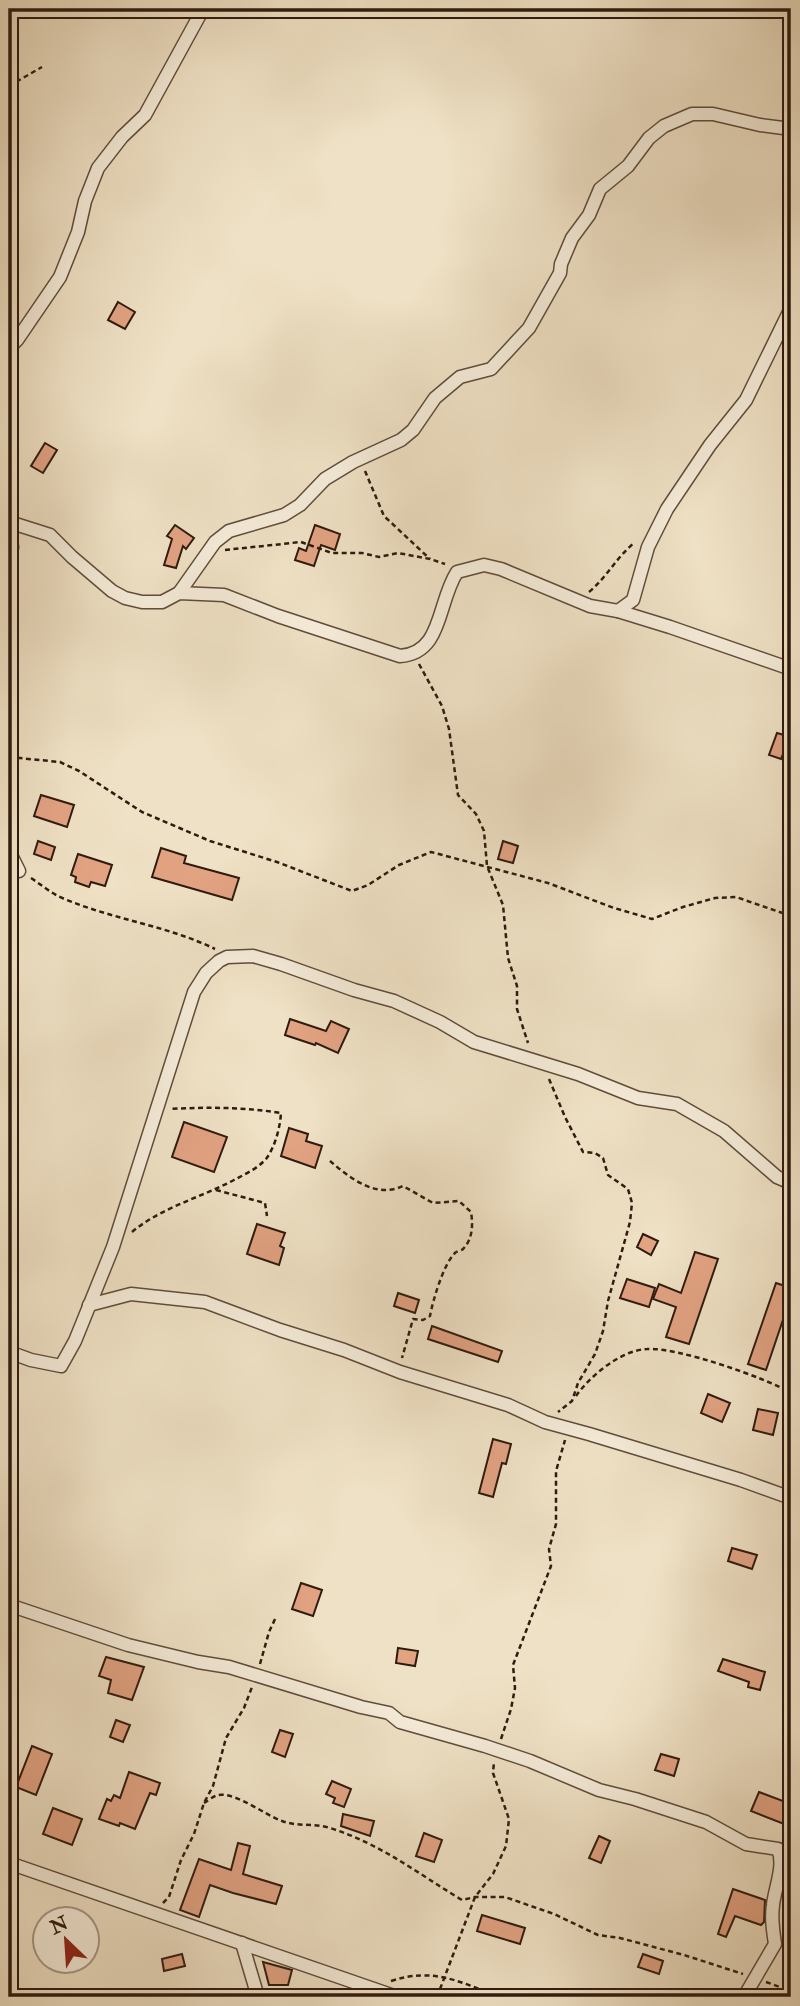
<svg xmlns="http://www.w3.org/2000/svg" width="800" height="2006" font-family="'IM FELL Double Pica',serif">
  <rect width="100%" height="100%" fill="#efe1c5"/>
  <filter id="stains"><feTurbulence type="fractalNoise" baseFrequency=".00286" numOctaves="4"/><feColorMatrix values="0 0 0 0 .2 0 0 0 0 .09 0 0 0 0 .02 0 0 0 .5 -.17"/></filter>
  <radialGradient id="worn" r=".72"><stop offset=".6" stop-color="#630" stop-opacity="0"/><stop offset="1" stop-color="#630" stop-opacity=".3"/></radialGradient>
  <g fill="#e2a383" stroke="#2f1a0f" stroke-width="2">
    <polygon points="118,302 135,312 125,329 108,320"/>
    <polygon points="45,443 57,450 43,473 31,466"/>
    <polygon points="175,525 194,538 186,549 183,546 176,568 164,565 172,539 167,536"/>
    <polygon points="315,525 340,534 335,550 321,545 314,566 295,560 299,548 306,551"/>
    <polygon points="777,733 791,737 791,757 783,754 781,759 769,755"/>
    <polygon points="41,795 74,805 67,827 34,816"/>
    <polygon points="38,841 55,847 51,860 34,854"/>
    <polygon points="503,841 518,846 513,863 498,859"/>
    <polygon points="161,848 186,856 184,863 239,878 232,900 152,877"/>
    <polygon points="78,854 112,865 105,886 91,882 89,887 75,882 76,877 71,875"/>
    <polygon points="290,1019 326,1031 331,1021 349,1029 338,1053 316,1043 315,1045 285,1035"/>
    <polygon points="184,1122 227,1137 214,1172 172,1157"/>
    <polygon points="289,1128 308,1134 306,1141 322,1146 315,1168 281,1156"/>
    <polygon points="257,1224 285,1233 280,1246 284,1248 279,1265 247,1254"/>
    <polygon points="643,1234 658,1241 651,1255 637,1247"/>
    <polygon points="695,1252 718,1259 689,1344 666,1337 676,1307 653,1299 659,1284 681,1293"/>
    <polygon points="627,1279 655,1288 649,1307 620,1298"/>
    <polygon points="776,1283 791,1288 791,1296 766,1370 748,1364"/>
    <polygon points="398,1293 419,1300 415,1313 394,1306"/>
    <polygon points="432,1326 502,1351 498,1362 428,1339"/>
    <polygon points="708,1394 730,1403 722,1422 701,1413"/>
    <polygon points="758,1409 778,1413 773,1435 753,1430"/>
    <polygon points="493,1439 511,1444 506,1464 502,1463 493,1497 479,1493"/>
    <polygon points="732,1548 757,1555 752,1569 728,1561"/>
    <polygon points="301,1583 322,1590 313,1616 292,1609"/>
    <polygon points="398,1648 418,1651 415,1666 396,1663"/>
    <polygon points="106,1657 144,1667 132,1700 108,1693 111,1680 99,1676"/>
    <polygon points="723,1659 765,1672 760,1690 748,1687 749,1682 718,1671"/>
    <polygon points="116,1720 130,1725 123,1742 110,1737"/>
    <polygon points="280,1730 293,1734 285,1757 272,1752"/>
    <polygon points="32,1746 52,1754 36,1795 16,1787"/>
    <polygon points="661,1754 679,1759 674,1776 655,1770"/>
    <polygon points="129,1772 160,1783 156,1795 150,1793 135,1829 120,1823 119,1826 99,1819 107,1799 111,1801 114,1795 120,1798"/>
    <polygon points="332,1781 351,1789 344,1807 333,1803 335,1798 326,1794"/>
    <polygon points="759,1792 791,1804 784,1824 751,1811"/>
    <polygon points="53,1808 82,1819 72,1845 43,1834"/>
    <polygon points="343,1814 374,1821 370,1836 341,1826"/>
    <polygon points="424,1833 442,1840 434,1862 416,1856"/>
    <polygon points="599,1836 610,1841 601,1863 589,1858"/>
    <polygon points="238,1843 250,1846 243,1874 282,1886 276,1904 233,1893 210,1885 199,1917 180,1910 199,1859 231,1870"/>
    <polygon points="733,1889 765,1900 764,1922 761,1925 735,1916 726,1937 718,1934"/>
    <polygon points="482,1915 525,1928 520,1944 477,1931"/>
    <polygon points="182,1954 185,1966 164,1971 162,1959"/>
    <polygon points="643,1954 663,1961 659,1974 638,1967"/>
    <polygon points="263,1962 292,1970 288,1985 269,1985"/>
  </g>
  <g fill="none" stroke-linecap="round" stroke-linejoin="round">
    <g stroke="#5f4c3c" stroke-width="15">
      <g id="street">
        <polyline points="9,348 17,340 60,277 78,232 85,201 98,168 122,137 145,115 203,9"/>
        <path d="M9,522l41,13 22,22 40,34 13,7 17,4h20l17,-9 45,2 54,21 122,40c43,-3 37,-53 57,-84l27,-7 17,4 89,37 28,5 52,16 121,42"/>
        <polyline points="9,530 12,547 9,562"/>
        <polyline points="179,593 215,542 229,531 284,515 300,505 325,479 353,462 401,440 413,430 435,398 460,377 491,369 529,328 560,273 561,264 572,238 589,215 600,189 628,166 649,138 664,126 692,114 713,114 760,125 791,129"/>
        <polyline points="618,611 633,600 648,547 667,509 710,445 746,400 791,308"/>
        <polyline points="9,851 19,871"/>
        <polyline points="89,1305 131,1294 205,1302 280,1330 344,1350 400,1372 508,1405 545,1422 589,1434 741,1480 791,1498"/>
        <polyline points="9,1352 31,1360 61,1366 75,1341 113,1247 194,992 206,973 219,961 227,957 253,956 281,964 354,990 394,1001 440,1022 474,1042 578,1074 638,1098 677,1104 724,1131 777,1177 791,1183"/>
        <path d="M9,1605l119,40 70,17 31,5 132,40 28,6 11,9 85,24 45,15 69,29 36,9 71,23 40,22 32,5c7,17 -3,38 -5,56 -2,13 0,26 2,39l-31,53"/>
        <polyline points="9,1863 397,1997"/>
        <polyline points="242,1943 258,1997"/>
      </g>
    </g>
    <g stroke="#2f1a0f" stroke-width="2.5" stroke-dasharray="5 3.5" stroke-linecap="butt">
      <polyline points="9,86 42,67"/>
      <polyline points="365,471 384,516 430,559"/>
      <polyline points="225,550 301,542 332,553 362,553 379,557 398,553 430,559 445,564"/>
      <path d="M589,592c18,-15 27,-34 45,-49"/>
      <polyline points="785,652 791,644"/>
      <polyline points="419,664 442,706 449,729 458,795 476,814 484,831 487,866 503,905 508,958 517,986 517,1009 528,1043"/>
      <polyline points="9,757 60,762 79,771 142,812 210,841 277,862 352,891 368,885 399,865 431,852 548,883 614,908 652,919 683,907 715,898 736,897 791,916"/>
      <path d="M31,878c12,8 22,17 36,22 49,20 101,26 148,49"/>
      <polyline points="549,1079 565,1117 583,1152 595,1153 603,1158 608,1175 628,1189 632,1203 630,1222 608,1301 603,1331 595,1354 578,1383 572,1401 558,1412"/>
      <path d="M330,1161c20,17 46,38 73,25l30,17 26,-2 12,11c2,12 2,27 -8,37 -2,2 -7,2 -9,5 -11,12 -21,46 -24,62l-7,4 -10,-1 -11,39"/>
      <polyline points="216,1190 265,1203 267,1216"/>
      <path d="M132,1232c30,-25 68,-34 102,-52 11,-6 23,-11 32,-21 9,-12 14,-31 15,-46 -37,-6 -74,-6 -112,-4"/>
      <path d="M576,1396c14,-20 45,-46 71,-47 30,-2 117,28 144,44"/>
      <polyline points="260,1664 269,1632 276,1617"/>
      <polyline points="501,1739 511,1709 515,1688 513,1665 551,1566 549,1549 556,1524 556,1471 565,1440"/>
      <path d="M204,1803c4,-2 9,-7 14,-8 18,-3 47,20 64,26 16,6 33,2 48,7 51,16 87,45 132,72l13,-3h30l49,17 44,21 22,3 64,17 59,19"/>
      <polyline points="163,1903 169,1897 181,1860 194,1834 204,1803 213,1786 226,1738 244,1708 252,1687"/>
      <path d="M391,1981c43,-14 69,1 109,16"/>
      <polyline points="766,1982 791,1991"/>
      <polyline points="437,1997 475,1897 493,1874 506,1846 509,1819 493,1773 494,1762"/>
    </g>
    <use href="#street" stroke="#f5ecd9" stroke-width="12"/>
  </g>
  <rect width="800" height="2006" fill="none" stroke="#efe1c5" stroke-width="35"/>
  <rect x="10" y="10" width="779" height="1985" fill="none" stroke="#2f1a0f" stroke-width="3.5"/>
  <rect x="18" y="18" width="765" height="1971" fill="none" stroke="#2f1a0f" stroke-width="2"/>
  <g transform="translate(66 1940) rotate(335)"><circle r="33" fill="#f5ecd9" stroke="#a69888" stroke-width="2"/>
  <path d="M0-5L12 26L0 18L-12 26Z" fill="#8f2418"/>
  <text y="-10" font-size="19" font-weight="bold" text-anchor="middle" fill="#2f1a0f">N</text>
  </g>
  <rect width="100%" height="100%" filter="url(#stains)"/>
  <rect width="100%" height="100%" fill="url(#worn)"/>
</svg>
